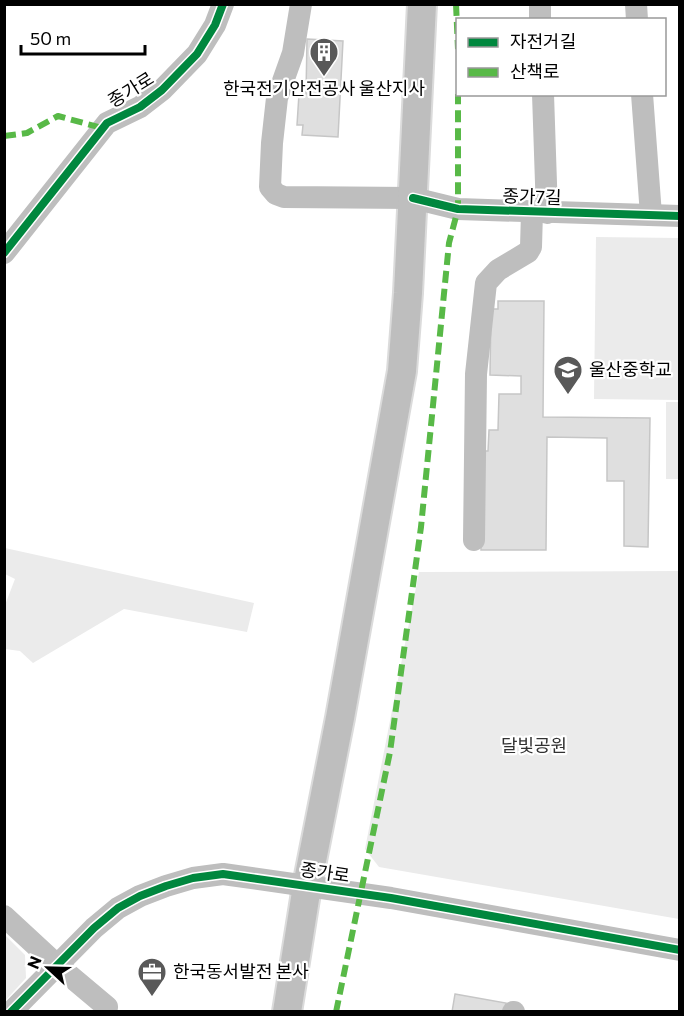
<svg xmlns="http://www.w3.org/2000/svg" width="684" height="1016" font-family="Commissioner,'Noto Sans KR',sans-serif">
  <rect width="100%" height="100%" fill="#fff"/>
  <g fill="#ebebeb">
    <polygon points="596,237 679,238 679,400 594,399"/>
    <rect x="666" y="402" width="13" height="77"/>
    <polygon points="5,548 254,603 247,632 124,609 33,663 20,651 5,649 5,605 15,579 5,574"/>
    <polygon points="679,571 679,919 379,867 365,849 419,572"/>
    <polygon points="5,935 25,955 26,978 5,1001"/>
  </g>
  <g fill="#dfdfdf" stroke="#c6c6c6" stroke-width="1.5">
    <polygon points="307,39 343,41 338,137 302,135 303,125 297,125 299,94 306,94"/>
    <polygon points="498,301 544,301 543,417 650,418 648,547 624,546 624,481 607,481 607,438 547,437 546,550 481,550 483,451 488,451 489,430 498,430 499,394 521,394 521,376 490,375 491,309 498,309"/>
    <polygon points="455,994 506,1003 505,1012 452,1012"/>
  </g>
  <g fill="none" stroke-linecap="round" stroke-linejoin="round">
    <g stroke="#dbdbdb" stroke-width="32">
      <polyline id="major" points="287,1012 307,886 340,718 402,371 408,293 422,4"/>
    </g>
    <g stroke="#bebebe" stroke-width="22">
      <polyline points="301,4 293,53 277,98 272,143 270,187 276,194 284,197 413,198 458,209 680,216"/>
      <polyline points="540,4 540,20"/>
      <polyline points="636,4 637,20"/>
      <polyline points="543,94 547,213"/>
      <polyline points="642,94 651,215"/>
      <polyline points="4,253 107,123 140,107 162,90 197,54 215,25 223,4"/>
      <polyline points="474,540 476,374 486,283 498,270 528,252 531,247 532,212"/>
      <polyline points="4,916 57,965 107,1007 106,1012"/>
      <polyline points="11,1012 94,928 118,908 140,896 166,886 193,878 223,874 391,898 680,950"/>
      <polyline points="513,1012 514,1012"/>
    </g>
    <use href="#major" stroke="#bebebe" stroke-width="28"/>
    <g stroke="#58b947" stroke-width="6" stroke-dasharray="12 6" stroke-linecap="butt">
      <polyline points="456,4 458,49"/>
      <polyline points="4,136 27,133 58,116 102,128"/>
      <polyline points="336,1012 390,752 421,527 449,243 458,209 458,94"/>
    </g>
    <g stroke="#fff" stroke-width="11">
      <g id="cycleway">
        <polyline points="413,198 458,209 680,216"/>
        <polyline points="4,253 107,123 140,107 162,90 197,54 215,25 223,4"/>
        <polyline points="11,1012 94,928 118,908 140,896 166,886 193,878 223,874 391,898 680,950"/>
      </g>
    </g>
    <use href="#cycleway" stroke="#00873e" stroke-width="8"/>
  </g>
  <defs>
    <g id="building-pin" transform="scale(1.5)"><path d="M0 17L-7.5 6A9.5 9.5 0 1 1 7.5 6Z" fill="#595959" stroke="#fff"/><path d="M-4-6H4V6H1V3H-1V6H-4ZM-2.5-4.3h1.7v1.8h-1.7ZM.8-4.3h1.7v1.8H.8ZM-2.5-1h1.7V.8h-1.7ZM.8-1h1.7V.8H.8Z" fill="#fff"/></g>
    <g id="school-pin" transform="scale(1.5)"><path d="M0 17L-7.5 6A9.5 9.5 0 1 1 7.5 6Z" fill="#595959" stroke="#fff"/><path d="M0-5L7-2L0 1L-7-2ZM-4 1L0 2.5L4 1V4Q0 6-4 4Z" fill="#fff"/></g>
    <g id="office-pin" transform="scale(1.5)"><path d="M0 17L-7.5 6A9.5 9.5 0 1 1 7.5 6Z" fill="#595959" stroke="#fff"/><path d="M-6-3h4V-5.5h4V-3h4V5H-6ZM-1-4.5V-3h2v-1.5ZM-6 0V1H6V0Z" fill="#fff"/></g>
  </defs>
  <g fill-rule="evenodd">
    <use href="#building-pin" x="324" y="52"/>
    <use href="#school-pin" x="568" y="370"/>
    <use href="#office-pin" x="152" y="972"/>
  </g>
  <g text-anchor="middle" stroke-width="4.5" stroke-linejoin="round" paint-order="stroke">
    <g font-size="18" fill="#000" stroke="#fff" text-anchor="start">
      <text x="324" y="95" text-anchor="middle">한국전기안전공사 울산지사</text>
      <text x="589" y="376">울산중학교</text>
      <text x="173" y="978">한국동서발전 본사</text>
    </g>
    <g font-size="18" fill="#000" stroke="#fff">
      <text transform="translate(131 90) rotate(-32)" y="6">종가로</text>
      <text transform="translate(532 197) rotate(2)" y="6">종가7길</text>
      <text transform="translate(325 873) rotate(8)" y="6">종가로</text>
    </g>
    <g font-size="18" fill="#323232" stroke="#fff">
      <text x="534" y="752">달빛공원</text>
    </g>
  </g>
  <rect width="684" height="1016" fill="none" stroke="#000000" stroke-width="12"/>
  <rect x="456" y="18" width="210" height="78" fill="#ffffff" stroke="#999999" stroke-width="1.5"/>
  <rect x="468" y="38" width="30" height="9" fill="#00873e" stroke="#999999" stroke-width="1.5"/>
  <text x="510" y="48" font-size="18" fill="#000000">자전거길</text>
  <rect x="468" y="68" width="30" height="9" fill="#58b947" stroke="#999999" stroke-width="1.5"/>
  <text x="510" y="78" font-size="18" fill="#000000">산책로</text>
  <g transform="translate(48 968) rotate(292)" stroke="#ffffff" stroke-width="4.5" paint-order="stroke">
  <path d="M0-4.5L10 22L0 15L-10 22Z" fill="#000000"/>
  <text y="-9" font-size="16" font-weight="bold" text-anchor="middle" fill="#000000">N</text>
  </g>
  <path d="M21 45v9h124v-9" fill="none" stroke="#000000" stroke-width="3"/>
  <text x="30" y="45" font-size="18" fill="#000000" stroke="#ffffff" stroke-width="4.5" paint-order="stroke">50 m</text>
</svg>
